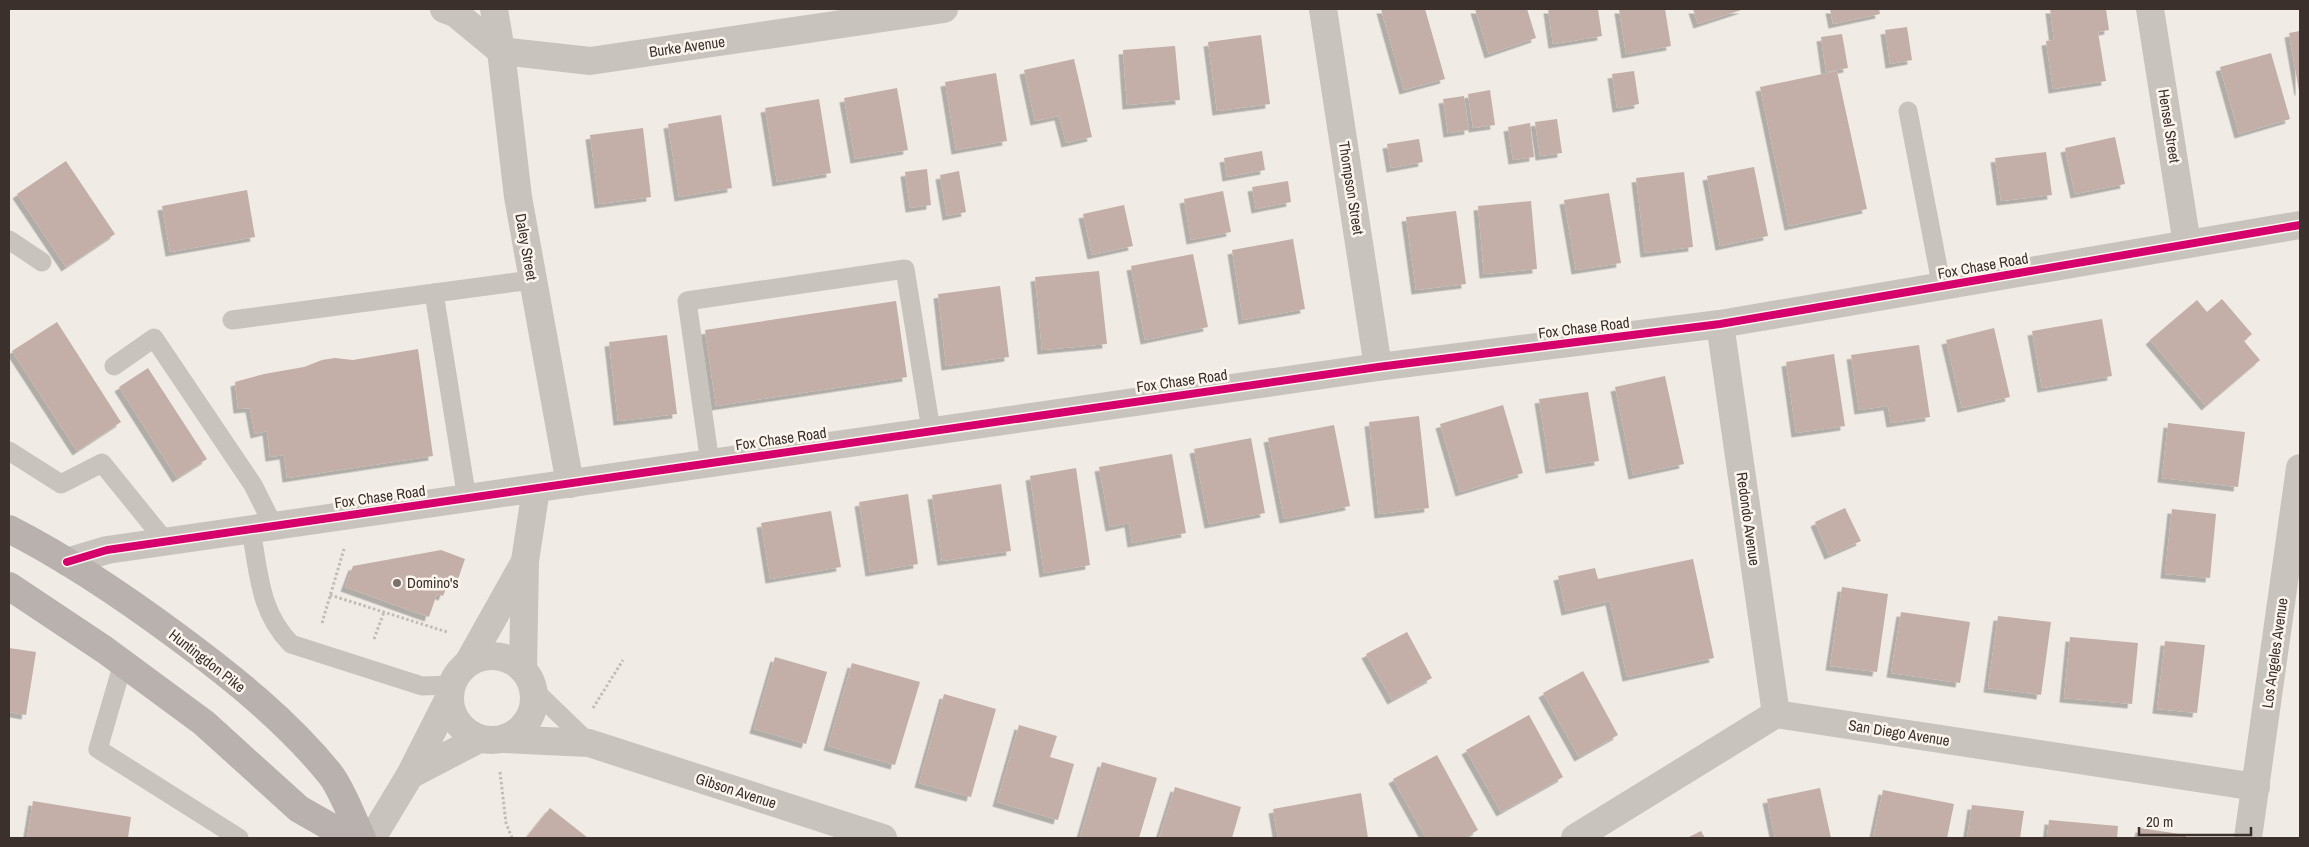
<svg xmlns="http://www.w3.org/2000/svg" width="2309" height="847" font-family="'Archivo Narrow',sans-serif">
  <defs>
    <filter id="shadow"><feDropShadow dx="-4.5" dy="4.5" stdDeviation="0" flood-color="#0004"/></filter>
  </defs>
  <rect width="100%" height="100%" fill="#f0ebe5"/>
  <g fill="#c3afa7" filter="url(#shadow)">
    <polygon points="1381,9 1425,9 1445,79 1404,90"/>
    <polygon points="1475,9 1527,9 1536,38 1489,54"/>
    <polygon points="1548,9 1598,9 1602,36 1553,44"/>
    <polygon points="1619,9 1665,9 1671,46 1626,54"/>
    <polygon points="1693,9 1744,9 1698,24"/>
    <polygon points="1830,9 1879,9 1880,14 1833,24"/>
    <polygon points="2050,9 2106,9 2109,30 2098,32 2106,81 2053,89 2046,41 2054,40"/>
    <polygon points="1907,27 1912,60 1890,64 1885,30"/>
    <polygon points="2300,31 2300,91 2299,91 2289,33"/>
    <polygon points="1842,34 1848,68 1826,72 1821,37"/>
    <polygon points="1261,35 1270,104 1217,111 1208,42"/>
    <polygon points="1175,46 1180,100 1127,105 1123,50"/>
    <polygon points="2271,53 2290,119 2239,134 2220,67"/>
    <polygon points="1074,59 1092,137 1066,143 1059,116 1035,121 1024,70"/>
    <polygon points="1634,71 1639,104 1617,108 1612,74"/>
    <polygon points="1837,71 1867,209 1789,226 1760,87"/>
    <polygon points="996,73 1007,141 956,150 945,82"/>
    <polygon points="897,88 908,150 855,159 844,98"/>
    <polygon points="1490,90 1495,125 1473,128 1468,94"/>
    <polygon points="1464,96 1469,130 1448,133 1443,99"/>
    <polygon points="819,99 831,173 777,182 765,108"/>
    <polygon points="721,115 732,188 679,197 668,124"/>
    <polygon points="1557,119 1562,153 1540,156 1535,122"/>
    <polygon points="1530,123 1534,157 1513,160 1508,127"/>
    <polygon points="643,128 651,197 599,204 590,135"/>
    <polygon points="2115,137 2125,184 2075,194 2065,148"/>
    <polygon points="1419,139 1423,162 1391,168 1387,144"/>
    <polygon points="1262,151 1265,170 1227,177 1224,158"/>
    <polygon points="2046,152 2052,195 2001,201 1995,158"/>
    <polygon points="66,161 115,234 66,267 17,194"/>
    <polygon points="1754,167 1768,236 1720,246 1707,176"/>
    <polygon points="927,169 931,205 910,208 905,172"/>
    <polygon points="959,171 966,212 947,216 940,175"/>
    <polygon points="1684,172 1693,247 1645,253 1636,178"/>
    <polygon points="1288,181 1291,202 1256,209 1252,187"/>
    <polygon points="247,190 255,237 170,252 162,206"/>
    <polygon points="1223,191 1231,232 1191,240 1184,199"/>
    <polygon points="1609,193 1621,263 1576,270 1564,200"/>
    <polygon points="1531,201 1537,269 1484,274 1478,206"/>
    <polygon points="1124,205 1133,246 1092,255 1083,214"/>
    <polygon points="1456,211 1466,284 1416,290 1406,217"/>
    <polygon points="1293,239 1305,309 1243,320 1232,250"/>
    <polygon points="1193,254 1208,327 1145,340 1131,266"/>
    <polygon points="1099,271 1107,344 1042,350 1035,277"/>
    <polygon points="1000,286 1009,357 946,366 938,294"/>
    <polygon points="2222,299 2252,334 2244,341 2260,360 2206,406 2150,340 2197,300 2207,312"/>
    <polygon points="896,301 907,377 716,406 705,330"/>
    <polygon points="2102,319 2112,376 2042,388 2032,331"/>
    <polygon points="57,322 121,422 77,451 12,351"/>
    <polygon points="1994,328 2010,397 1962,408 1946,340"/>
    <polygon points="667,335 677,414 618,421 609,342"/>
    <polygon points="1919,345 1930,417 1891,423 1888,406 1859,410 1851,355"/>
    <polygon points="418,349 433,456 287,478 284,455 270,457 267,431 255,434 250,408 238,409 235,382 264,374 304,367 322,360 335,358 353,360"/>
    <polygon points="1834,354 1845,426 1796,433 1786,362"/>
    <polygon points="148,368 207,459 177,478 119,387"/>
    <polygon points="1665,376 1684,464 1633,475 1615,387"/>
    <polygon points="1588,392 1599,461 1550,469 1539,399"/>
    <polygon points="1503,405 1523,473 1460,492 1440,424"/>
    <polygon points="1419,416 1429,508 1379,514 1369,422"/>
    <polygon points="2168,423 2245,432 2238,487 2162,478"/>
    <polygon points="1334,425 1350,506 1284,519 1268,438"/>
    <polygon points="1251,438 1265,513 1209,524 1194,449"/>
    <polygon points="1172,454 1186,533 1132,543 1129,523 1110,527 1099,467"/>
    <polygon points="1076,468 1090,565 1044,573 1030,476"/>
    <polygon points="1001,484 1011,551 942,561 932,495"/>
    <polygon points="908,494 918,564 870,572 859,502"/>
    <polygon points="1845,508 1861,541 1829,555 1815,522"/>
    <polygon points="2172,509 2216,514 2210,578 2165,574"/>
    <polygon points="831,511 841,567 770,579 761,523"/>
    <polygon points="441,550 465,559 458,579 451,576 443,596 437,594 429,617 345,587 353,566"/>
    <polygon points="1693,559 1714,658 1627,677 1610,601 1566,611 1558,576 1595,568 1598,579"/>
    <polygon points="1842,587 1888,594 1877,672 1830,666"/>
    <polygon points="1901,612 1970,622 1960,683 1891,673"/>
    <polygon points="1998,616 2051,622 2041,695 1988,688"/>
    <polygon points="1407,632 1432,678 1392,700 1366,654"/>
    <polygon points="2070,637 2138,643 2132,704 2064,698"/>
    <polygon points="2165,641 2205,645 2197,713 2157,709"/>
    <polygon points="9,648 36,652 26,715 9,712"/>
    <polygon points="775,657 827,672 806,744 754,729"/>
    <polygon points="852,663 920,682 895,765 828,746"/>
    <polygon points="1583,671 1618,735 1579,757 1543,693"/>
    <polygon points="944,694 996,709 971,797 919,783"/>
    <polygon points="1529,715 1563,777 1501,812 1466,750"/>
    <polygon points="1019,725 1057,736 1050,757 1074,764 1058,820 997,802"/>
    <polygon points="1437,755 1478,830 1464,838 1426,838 1393,779"/>
    <polygon points="1102,762 1157,778 1139,838 1080,837"/>
    <polygon points="1175,787 1241,807 1232,838 1159,838"/>
    <polygon points="1820,788 1831,838 1775,838 1767,799"/>
    <polygon points="1883,790 1954,804 1947,838 1873,838"/>
    <polygon points="1361,793 1368,838 1278,838 1273,809"/>
    <polygon points="33,801 131,817 128,838 27,838"/>
    <polygon points="1972,805 2024,811 2020,838 1967,838"/>
    <polygon points="550,808 588,838 526,838"/>
    <polygon points="2049,820 2118,826 2117,838 2047,838"/>
    <polygon points="2140,828 2186,835 2186,838 2138,838"/>
    <polygon points="1701,831 1705,838 1687,838"/>
  </g>
  <g fill="none" stroke-linecap="round" stroke-linejoin="round">
    <g stroke="#c2bbb6" stroke-width="3" stroke-dasharray="2.5 2.5" stroke-linecap="butt">
      <polyline points="330,595 447,632"/>
      <polyline points="322,623 344,549"/>
      <polyline points="374,639 384,612"/>
      <polyline points="593,708 623,660"/>
      <polyline points="500,772 506,823 512,838"/>
    </g>
    <g stroke="#c9c3be" stroke-width="19">
      <polyline points="1908,111 1942,288"/>
      <polyline points="9,240 42,262"/>
      <polyline points="434,293 467,499"/>
      <polyline points="232,320 532,280"/>
      <polyline points="114,366 154,338 253,485 274,527"/>
      <polyline points="9,451 61,484 102,463 166,542"/>
      <polyline points="710,463 687,301 905,269 931,430"/>
      <path d="M251,530c8,43 8,81 40,114l131,42 30,-1"/>
      <polyline points="123,663 98,749 239,838"/>
      <polyline points="533,689 589,743"/>
    </g>
    <g stroke="#c9c3be" stroke-width="28">
      <polyline points="444,9 455,13 501,51 590,61 944,9"/>
      <polyline points="494,9 501,51 518,197 570,484"/>
      <polyline points="1323,9 1378,367"/>
      <polyline points="2150,9 2187,244"/>
      <polyline points="1720,324 1776,714"/>
      <polyline points="67,562 107,550 1378,367 1720,324 2300,225"/>
      <circle cx="492" cy="698" r="42"/>
      <polyline points="468,663 523,565"/>
      <polyline points="523,669 525,561 536,489"/>
      <polyline points="504,739 589,743 883,838"/>
      <polyline points="410,775 479,739"/>
      <polyline points="372,838 410,775 449,698"/>
      <polyline points="1575,838 1776,714 2256,787"/>
      <polyline points="2248,838 2300,468"/>
    </g>
    <g stroke="#b8b1ad" stroke-width="28">
      <path d="M9,529c59,30 115,68 169,108 54,40 109,84 152,137 12,15 23,46 32,64"/>
      <polyline points="9,586 105,650 204,723 299,809 350,838"/>
    </g>
    <g stroke="#fbf5ee" stroke-width="11">
      <polyline id="cycleway" points="67,562 107,550 1378,367 1720,324 2300,225"/>
    </g>
    <use href="#cycleway" stroke="#d6006c" stroke-width="8"/>
  </g>
  <circle fill="#7a716c" stroke="#fbf5ee" stroke-width="2" cx="397" cy="583" r="5"/>
  <g text-anchor="middle" stroke-width="5" stroke-linejoin="round" paint-order="stroke">
    <g font-size="15" fill="#3b302b" stroke="#fbf5ee">
      <text transform="translate(687 47) rotate(-8)" y="5">Burke Avenue</text>
      <text transform="translate(2169 126) rotate(81)" y="5">Hensel Street</text>
      <text transform="translate(1351 188) rotate(81)" y="5">Thompson Street</text>
      <text transform="translate(526 247) rotate(80)" y="5">Daley Street</text>
      <text transform="translate(1983 266) rotate(-10)" y="5">Fox Chase Road</text>
      <text transform="translate(1584 328) rotate(-7)" y="5">Fox Chase Road</text>
      <text transform="translate(1182 381) rotate(-8)" y="5">Fox Chase Road</text>
      <text transform="translate(781 439) rotate(-8)" y="5">Fox Chase Road</text>
      <text transform="translate(380 497) rotate(-8)" y="5">Fox Chase Road</text>
      <text transform="translate(1748 519) rotate(82)" y="5">Redondo Avenue</text>
      <text transform="translate(2275 653) rotate(-82)" y="5">Los Angeles Avenue</text>
      <text transform="translate(207 661) rotate(38)" y="5">Huntingdon Pike</text>
      <text transform="translate(1899 733) rotate(9)" y="5">San Diego Avenue</text>
      <text transform="translate(736 791) rotate(18)" y="5">Gibson Avenue</text>
    </g>
    <g font-size="15" fill="#3b302b" stroke="#fbf5ee" text-anchor="start">
      <text x="407" y="588">Domino's</text>
    </g>
  </g>
  <rect width="2309" height="847" fill="none" stroke="#3b302b" stroke-width="20"/>
  <path d="M2139 827v8h112v-8" fill="none" stroke="#3b302b" stroke-width="2.5"/>
  <text x="2146" y="827" font-size="15" fill="#3b302b" stroke="#fbf5ee" stroke-width="4" paint-order="stroke">20 m</text>
</svg>
